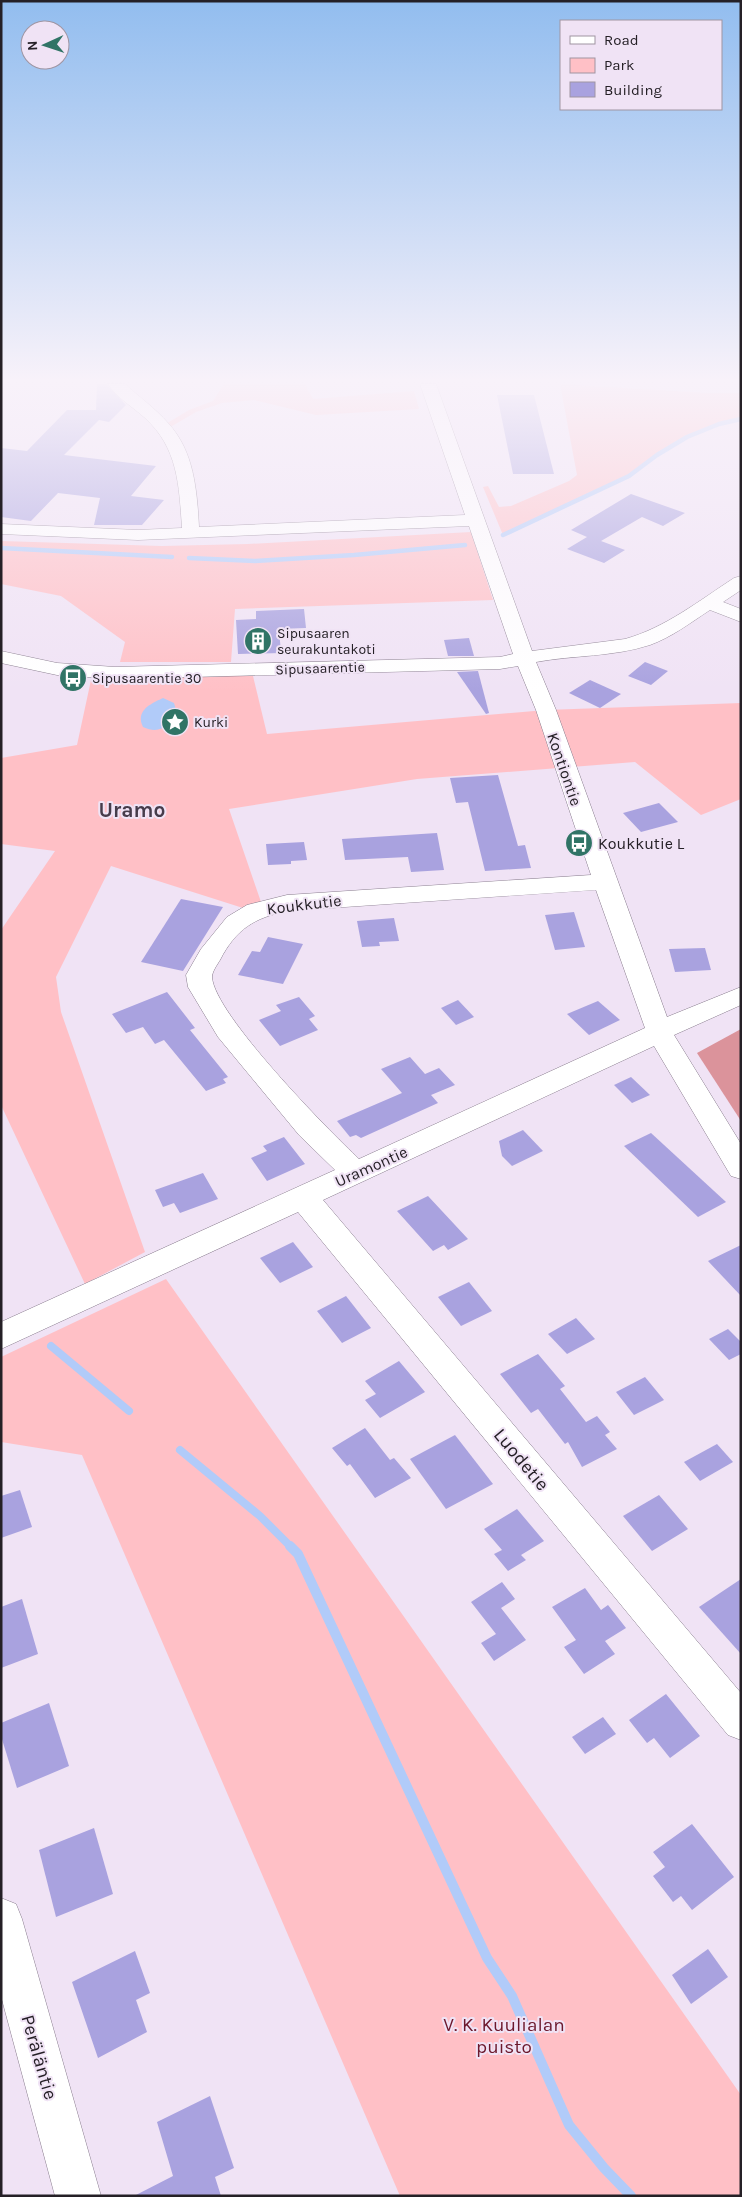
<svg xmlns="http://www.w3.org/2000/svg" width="742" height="2197" font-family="Karla,sans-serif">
  <rect width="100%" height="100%" fill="#f0e3f5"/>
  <g fill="#ffc0c6">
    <polygon points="224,384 305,384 313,399 414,391 419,409 316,415 254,400 222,403 196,412 167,429 164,425 189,410 213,401"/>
    <path d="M560,384l147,9h34v26c-30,4 -59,19 -84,36 -9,7 -18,16 -28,21 -41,22 -83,40 -126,59l-20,-48 5,-1 11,21 12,-1 58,-25 8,-6z"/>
    <polygon points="471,532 493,600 235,609 231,662 120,662 125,642 61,596 1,584 1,541 162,546 248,544"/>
    <polygon points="224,675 253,676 267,734 546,710 741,703 741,799 701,815 635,762 417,779 229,809 261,902 243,908 111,866 56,977 61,1012 145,1252 85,1284 1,1105 1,930 55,851 1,844 1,758 77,745 91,680 113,677"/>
    <polygon points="166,1279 741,2095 741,2196 400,2196 82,1455 1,1442 1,1357"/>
  </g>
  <polygon fill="#db939b" points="741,1029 741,1121 697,1053"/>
  <path fill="#b1cbf9" d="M163,698l11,5 2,7c-7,16 -16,25 -33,17 -8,-16 7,-23 20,-29z"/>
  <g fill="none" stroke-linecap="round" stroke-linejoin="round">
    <g stroke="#b1cbf9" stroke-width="4.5">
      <polyline points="503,535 629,476 657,455 687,437 719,424 741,419"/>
      <polyline points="1,548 172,557"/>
      <polyline points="189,558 255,561 354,555 465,545"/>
    </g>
    <g stroke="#b1cbf9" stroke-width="8">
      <polyline points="51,1346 129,1411"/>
      <polyline points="180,1450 260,1516 292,1548"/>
    </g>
    <polyline stroke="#b1cbf9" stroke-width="10" points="290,1546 298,1554 487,1958 512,1996 569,2125 604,2168 631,2196"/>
  </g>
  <g fill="#a9a2df">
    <polygon points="97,384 106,384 126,405 109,422 99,420 64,455 156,466 131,496 164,500 142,525 94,525 100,498 58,493 31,521 1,517 1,448 27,451 67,410 96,410"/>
    <polygon points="497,395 534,395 554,474 513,474"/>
    <polygon points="631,494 685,513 663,526 642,517 601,541 625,550 604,563 567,549 587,537 571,530"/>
    <polygon points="304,609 306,628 279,629 281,653 238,654 236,620 256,619 256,611"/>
    <polygon points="469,638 474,656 448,656 444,640"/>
    <polygon points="645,662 668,671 651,685 628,676"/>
    <polygon points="478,671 489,713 486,714 457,672"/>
    <polygon points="590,680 621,694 600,708 569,693"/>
    <polygon points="498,775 518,846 525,845 531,868 485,871 468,802 456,803 450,778"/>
    <polygon points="659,803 678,822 641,832 623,813"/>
    <polygon points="437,833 444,870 411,872 408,857 345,860 342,839"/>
    <polygon points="304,842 307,860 291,861 291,864 268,865 266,844"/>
    <polygon points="181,899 223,907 183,971 141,962"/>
    <polygon points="574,912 585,947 555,950 545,915"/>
    <polygon points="394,918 399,941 379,942 380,946 362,947 357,921"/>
    <polygon points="268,937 303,944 283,984 238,975 252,951 260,952"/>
    <polygon points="705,948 711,970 675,972 669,949"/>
    <polygon points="167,992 195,1028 190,1030 228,1077 223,1079 226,1083 206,1091 164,1040 155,1044 143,1027 126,1033 112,1014"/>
    <polygon points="299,997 315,1016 309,1019 318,1030 280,1046 259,1020 281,1011 276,1005"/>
    <polygon points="458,1000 474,1017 456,1025 441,1008"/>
    <polygon points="598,1001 620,1020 589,1035 567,1014"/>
    <polygon points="410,1057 425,1074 439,1068 455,1085 431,1095 438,1103 361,1138 356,1135 350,1137 337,1121 402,1093 381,1069"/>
    <polygon points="631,1077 650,1095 632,1103 614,1085"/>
    <polygon points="523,1130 543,1151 512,1166 502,1156 499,1141"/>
    <polygon points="651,1133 726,1202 698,1217 624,1146"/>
    <polygon points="284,1137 305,1164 267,1181 251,1158 267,1151 263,1146"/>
    <polygon points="203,1173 218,1199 180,1213 174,1203 163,1207 155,1190"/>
    <polygon points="428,1196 468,1239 448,1250 444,1245 433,1251 397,1211"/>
    <polygon points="293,1242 313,1267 280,1283 260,1258"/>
    <polygon points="741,1245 741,1296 708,1261"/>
    <polygon points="469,1282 492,1311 461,1326 438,1297"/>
    <polygon points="346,1296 371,1328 342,1343 317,1311"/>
    <polygon points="576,1318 595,1339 567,1354 548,1334"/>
    <polygon points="728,1329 741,1342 741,1354 729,1360 709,1339"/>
    <polygon points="538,1354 565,1386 560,1389 586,1422 597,1416 610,1432 605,1435 617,1449 582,1467 568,1442 565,1444 538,1409 531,1413 500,1374"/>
    <polygon points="399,1361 425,1392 380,1418 365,1400 376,1394 365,1381"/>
    <polygon points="645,1377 664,1400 634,1415 616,1392"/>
    <polygon points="365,1428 390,1460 394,1458 411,1478 375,1498 350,1464 347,1466 332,1448"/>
    <polygon points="455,1435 493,1484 446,1509 410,1459"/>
    <polygon points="717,1444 733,1462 700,1481 684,1462"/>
    <polygon points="20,1490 32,1527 1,1538 1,1496"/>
    <polygon points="659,1495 688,1529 652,1551 623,1516"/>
    <polygon points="517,1509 544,1541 521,1555 526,1560 508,1571 494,1554 502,1550 484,1529"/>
    <polygon points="741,1579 741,1654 699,1607"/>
    <polygon points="502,1582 515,1599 501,1608 526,1640 494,1661 481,1643 496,1634 471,1602"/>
    <polygon points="585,1588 601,1610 608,1605 626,1628 605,1641 615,1654 584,1674 564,1647 576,1640 552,1607"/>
    <polygon points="22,1599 38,1654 1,1668 1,1607"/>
    <polygon points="666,1694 700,1736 670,1758 654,1738 647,1743 629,1720"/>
    <polygon points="49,1703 69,1766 17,1788 1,1736 1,1723"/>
    <polygon points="603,1717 616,1734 585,1754 572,1737"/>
    <polygon points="692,1824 734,1877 692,1910 681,1896 673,1902 653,1876 665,1867 653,1852"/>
    <polygon points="94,1828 113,1894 56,1917 39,1850"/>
    <polygon points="708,1949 728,1977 691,2004 672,1975"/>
    <polygon points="135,1951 150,1993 136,2000 147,2032 98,2058 72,1982"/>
    <polygon points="210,2096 234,2168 215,2177 221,2196 134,2196 173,2176 157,2122"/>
  </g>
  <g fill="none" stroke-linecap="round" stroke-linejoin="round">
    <g stroke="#887c8d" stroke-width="1">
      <g id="minor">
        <path d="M108,384h17c14,13 30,24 43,39 26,28 29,67 31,104l266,-12 -45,-131h16l96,267 93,-12c40,-11 75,-39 109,-61l7,-2v14l-18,12 18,7v13l-31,-12c-20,13 -38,27 -60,35 -37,12 -76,10 -114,17l20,48 111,307 74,-30v18l-67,30 67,109v35l-10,-3 -77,-130 -331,154 418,493v47l-13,-5 -430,-523 -297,137v-27l334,-152 -36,-35 -81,-98 -30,-50 -2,-12 15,-26 26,-32 20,-12 40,-10 304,-20 -55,-165 -18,-44 -18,3 -385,10 -58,-4 -56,-12v-12l56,12 58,4 385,-10 13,-3 -44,-128 -331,14 -137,-6v-10l137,6 44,-2c-3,-43 -4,-80 -37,-110 -12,-11 -28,-20 -37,-34zM596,890l49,138 -286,131c-30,-28 -145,-145 -147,-182 0,-5 5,-12 8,-17 16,-31 34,-42 67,-49z"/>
        <polygon points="1,1898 16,1904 22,1919 101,2196 55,2196 1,1996"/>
      </g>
    </g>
    <use href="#minor" fill="#fff" fill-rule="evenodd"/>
  </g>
  <linearGradient id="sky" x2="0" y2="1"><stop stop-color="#92bdef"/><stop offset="0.55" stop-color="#f8f2fa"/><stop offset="1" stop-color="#f8f2fa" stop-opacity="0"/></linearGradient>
  <rect width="742" height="692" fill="url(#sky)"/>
  <defs>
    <g id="building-disc" transform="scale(1.4375)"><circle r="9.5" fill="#307466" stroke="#f0e3f5"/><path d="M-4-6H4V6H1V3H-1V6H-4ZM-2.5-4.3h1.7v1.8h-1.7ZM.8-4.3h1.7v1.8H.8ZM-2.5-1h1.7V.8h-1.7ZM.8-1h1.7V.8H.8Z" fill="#fff"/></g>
    <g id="bus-disc" transform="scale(1.4375)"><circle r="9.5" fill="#307466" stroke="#f0e3f5"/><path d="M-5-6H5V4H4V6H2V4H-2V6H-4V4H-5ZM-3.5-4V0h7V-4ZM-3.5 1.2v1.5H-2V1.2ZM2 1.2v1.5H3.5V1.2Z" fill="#fff"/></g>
    <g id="sight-disc" transform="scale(1.4375)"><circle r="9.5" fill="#307466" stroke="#f0e3f5"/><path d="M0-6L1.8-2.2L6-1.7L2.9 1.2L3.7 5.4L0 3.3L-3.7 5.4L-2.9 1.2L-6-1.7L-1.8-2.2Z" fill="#fff"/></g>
  </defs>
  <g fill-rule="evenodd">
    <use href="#building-disc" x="258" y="641"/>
    <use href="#bus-disc" x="73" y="678"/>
    <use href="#sight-disc" x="175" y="722"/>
    <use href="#bus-disc" x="579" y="843"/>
  </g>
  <g text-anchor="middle" stroke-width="4" stroke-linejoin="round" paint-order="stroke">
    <g font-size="14" fill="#252026" stroke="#f0e3f5" text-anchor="start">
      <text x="277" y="638">Sipusaaren<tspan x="277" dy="16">seurakuntakoti</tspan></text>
      <text x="92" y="683">Sipusaarentie 30</text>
      <text x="194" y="727">Kurki</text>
    </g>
    <g font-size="14" fill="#252026" stroke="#f0e3f5">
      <text transform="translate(320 668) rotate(-2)" y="5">Sipusaarentie</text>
    </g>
    <g font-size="16" fill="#252026" stroke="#f0e3f5">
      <text transform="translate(565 769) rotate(71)" y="6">Kontiontie</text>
      <text transform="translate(304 904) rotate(-7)" y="6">Koukkutie</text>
      <text transform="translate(371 1166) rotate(-24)" y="6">Uramontie</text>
    </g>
    <g font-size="16" fill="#252026" stroke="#f0e3f5" text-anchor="start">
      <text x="598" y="849">Koukkutie L</text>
    </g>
    <g font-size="19" fill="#252026" stroke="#f0e3f5">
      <text transform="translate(522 1459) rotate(50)" y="7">Luodetie</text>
      <text transform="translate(40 2057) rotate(74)" y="7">Peräläntie</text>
    </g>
    <g font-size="19" fill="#6c182c" stroke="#f0e3f5">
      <text x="504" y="2031">V. K. Kuulialan<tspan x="504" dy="22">puisto</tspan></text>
    </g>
    <g font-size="21" font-weight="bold" fill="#473c4b" stroke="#f0e3f5">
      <text x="132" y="817">Uramo</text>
    </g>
  </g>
  <rect width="742" height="2197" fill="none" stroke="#252026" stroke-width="5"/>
  <rect x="560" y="20" width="162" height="90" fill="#f0e3f5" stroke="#9f95a2"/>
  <rect x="570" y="36" width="25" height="8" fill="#ffffff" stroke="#9f95a2"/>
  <text x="604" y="45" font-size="15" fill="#252026">Road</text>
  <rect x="570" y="58" width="25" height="15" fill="#ffc0c6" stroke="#9f95a2"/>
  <text x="604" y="70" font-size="15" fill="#252026">Park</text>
  <rect x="570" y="82" width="25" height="15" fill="#a9a2df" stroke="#9f95a2"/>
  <text x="604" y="95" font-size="15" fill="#252026">Building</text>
  <g transform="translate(45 45) rotate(267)"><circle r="24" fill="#f0e3f5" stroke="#9f95a2"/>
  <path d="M0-4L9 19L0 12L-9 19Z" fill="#307466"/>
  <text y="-8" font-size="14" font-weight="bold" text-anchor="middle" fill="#252026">N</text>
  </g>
</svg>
